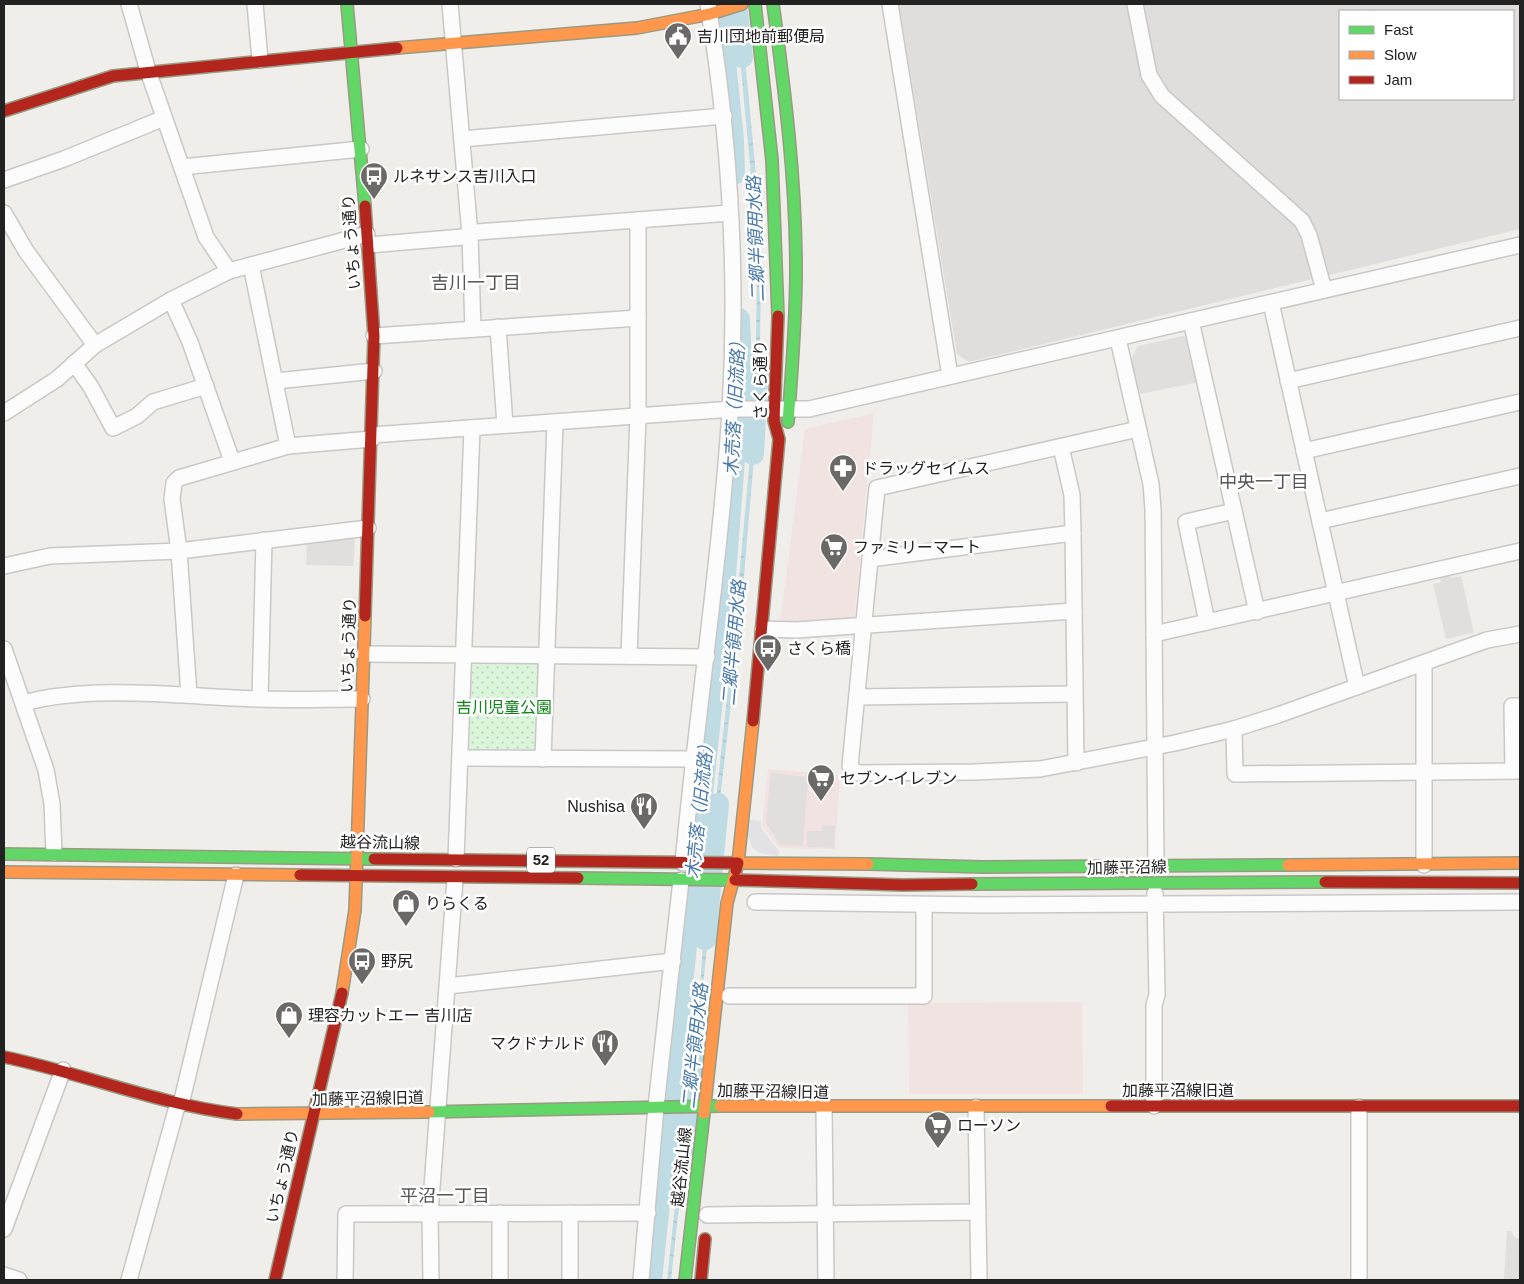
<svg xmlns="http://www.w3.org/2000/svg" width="1524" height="1284" font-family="Helvetica,'Noto Sans JP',sans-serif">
  <defs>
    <pattern id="park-dots" width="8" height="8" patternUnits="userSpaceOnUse" patternTransform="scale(1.25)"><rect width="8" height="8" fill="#daf5da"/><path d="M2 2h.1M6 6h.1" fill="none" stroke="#bbd2bb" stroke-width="1.8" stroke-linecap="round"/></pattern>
    <pattern id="water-ripples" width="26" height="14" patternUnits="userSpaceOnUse" patternTransform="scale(1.25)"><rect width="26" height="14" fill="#bfdbe3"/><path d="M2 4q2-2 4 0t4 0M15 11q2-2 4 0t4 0" fill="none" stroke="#a4bcc2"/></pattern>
  </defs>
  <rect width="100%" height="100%" fill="#f0eeeb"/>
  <path fill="#dfdedc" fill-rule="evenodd" d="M899,4h621v225l-551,133 -12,-8zM1340,11h173v88h-173z"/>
  <g fill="#f1e3e1">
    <polygon points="874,413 854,619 780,623 805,429"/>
    <polygon points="768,769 840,775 835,849 779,848 762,825"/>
    <polygon points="1082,1002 1083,1094 909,1094 908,1003"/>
  </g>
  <polygon fill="url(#park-dots)" points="476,661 537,661 541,666 537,749 534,752 470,753 467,749 470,666"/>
  <g fill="#e0dfde">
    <polygon points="1183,336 1190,338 1199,382 1140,394 1130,362 1138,346"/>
    <polygon points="350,535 355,541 353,566 306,565 307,541"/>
    <polygon points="1450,573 1451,578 1461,576 1474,633 1446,639 1433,584 1441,582 1439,575"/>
    <polygon points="771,773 808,777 803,846 780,845 766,823"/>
    <polygon points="822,825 835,826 834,848 807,847 807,831 822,831"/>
    <polygon points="1507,1231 1511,1231 1514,1237 1520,1239 1520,1280 1504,1280"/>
  </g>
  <polygon fill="#e2e1e5" points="750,820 761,821 761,828 779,851 778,856 760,853 752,847 748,835"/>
  <g fill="url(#water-ripples)">
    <polygon points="737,26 742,26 757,186 761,283 759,392 755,392 757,283 752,186"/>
    <polygon points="757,422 740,624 716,835 712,836 735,624 753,423"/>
    <polygon points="706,906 711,910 692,1088 687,1088 699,998"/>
    <polygon points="684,1122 688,1123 671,1280 667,1280"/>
  </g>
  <polygon fill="#dedddd" points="721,846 717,897 685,894 689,848"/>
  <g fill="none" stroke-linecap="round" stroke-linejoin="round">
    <g stroke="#bfdbe3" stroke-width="22">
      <polyline points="719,4 733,140 734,174"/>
      <polyline points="736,4 742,57"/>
      <polyline points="736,427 741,365 739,319"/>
      <polyline points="753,454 758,361"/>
      <polyline points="705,939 718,804"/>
      <polyline points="683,1153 694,1058"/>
      <polyline points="651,1280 725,575 734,459"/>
    </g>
    <g stroke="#c9c8c7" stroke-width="18">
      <g id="street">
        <polyline points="129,4 148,71 206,237 229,271"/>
        <polyline points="255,4 260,60"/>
        <polyline points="450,4 470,235 473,329"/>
        <polyline points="890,4 950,376"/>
        <polyline points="1135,4 1149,75 1162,96 1302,221 1309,235 1324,290"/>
        <polyline points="462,139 724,116"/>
        <polyline points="182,167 361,149"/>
        <polyline points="4,180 64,159 164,118"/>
        <polyline points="4,213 26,251 95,345"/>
        <polyline points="369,245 463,237 477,232 730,213"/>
        <polyline points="251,265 288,446"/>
        <polyline points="171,300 190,342 232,461"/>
        <polyline points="1271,303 1357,687"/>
        <polyline points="1191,321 1257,612"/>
        <polyline points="498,327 505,425"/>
        <polyline points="374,336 638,318"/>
        <polyline points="1118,339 1151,484 1153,509 1156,867"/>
        <polyline points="74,363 91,387 113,428 137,416 153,402 206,386"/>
        <polyline points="276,381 374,371"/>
        <polyline points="1288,381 1520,328"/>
        <polyline points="4,413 57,379 95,345 171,300 229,271 367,234"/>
        <polyline points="372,435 733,409 809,409 1520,245"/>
        <polyline points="1061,447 1072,495 1073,533 870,559 877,488 1138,429"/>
        <polyline points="1304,451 1520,402"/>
        <polyline points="1320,521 1520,476"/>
        <polyline points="1073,533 1076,763"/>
        <polyline points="870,559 850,766 856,773 975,772 1040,769 1175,743 1234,729 1278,715 1487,640 1520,634"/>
        <polyline points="4,566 50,556 179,551 368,528"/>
        <polyline points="1207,622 1186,522 1234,511"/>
        <polyline points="763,629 796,630 1074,611"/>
        <polyline points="1154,634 1520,551"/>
        <polyline points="4,649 46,770 52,804 54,853"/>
        <polyline points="364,654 707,657"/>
        <polyline points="629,656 638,416 638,220"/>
        <polyline points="1424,663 1424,865"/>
        <polyline points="189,695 179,551 172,499 174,483 179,478 288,446 372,439"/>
        <polyline points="857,697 1074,694"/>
        <polyline points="260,699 264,540"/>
        <path d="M24,703c70,-19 162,-6 235,-4 35,1 69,0 103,0"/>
        <polyline points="1234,729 1235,774 1520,771"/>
        <polyline points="460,758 693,759"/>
        <polyline points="543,759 555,422"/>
        <polyline points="1513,771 1512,706 1520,706"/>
        <polyline points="456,859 472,428"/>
        <path d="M683,863c14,-151 37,-301 47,-452 8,-136 0,-272 -22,-406"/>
        <polyline points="755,902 983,905 1520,902"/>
        <polyline points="448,986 673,961"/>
        <polyline points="729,996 924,996 924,905"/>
        <polyline points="181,1104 236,875"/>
        <polyline points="1154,1106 1154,1005 1157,995 1155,893"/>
        <polyline points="976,1107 979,1280"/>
        <polyline points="824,1108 826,1280"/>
        <polyline points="707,1215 978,1212"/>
        <polyline points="4,1229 63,1070"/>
        <polyline points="4,1275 19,1280"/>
        <polyline points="129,1280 178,1103"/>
        <polyline points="345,1280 346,1214 648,1213"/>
        <polyline points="431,1280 430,1214 455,879"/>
        <polyline points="500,1280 500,1213"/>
        <polyline points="570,1280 570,1213"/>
        <polyline points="641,1280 656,1107 681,880"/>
        <polyline points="1359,1280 1359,1107"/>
      </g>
    </g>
    <g stroke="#999a82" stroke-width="14">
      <g id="fast">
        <polyline points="347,4 365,206"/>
        <polyline points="755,4 772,160 778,316"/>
        <path d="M773,4c12,88 23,177 23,266 0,51 -4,101 -8,152"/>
        <polyline points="4,854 374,859"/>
        <polyline points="868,864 983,867 1288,865"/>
        <polyline points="578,878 735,880"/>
        <polyline points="972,884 1325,882"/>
        <polyline points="429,1112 720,1106"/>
        <polyline points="685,1280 704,1113"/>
      </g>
    </g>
    <g stroke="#999a82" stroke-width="14">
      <g id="slow">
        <polyline points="397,48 637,28 710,14 742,4"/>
        <polyline points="753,721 738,863 868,864"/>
        <polyline points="1288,865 1520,863"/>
        <polyline points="4,872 300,875"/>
        <polyline points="342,993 355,910 365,616"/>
        <polyline points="720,1106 1111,1106"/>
        <polyline points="704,1113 727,903 736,870"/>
        <polyline points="237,1114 429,1112"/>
      </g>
    </g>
    <g stroke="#999a82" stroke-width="14">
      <g id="jam">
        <polyline points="4,111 113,76 397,48"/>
        <polyline points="365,616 374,336 365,206"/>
        <polyline points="753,721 779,439 774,421 778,316"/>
        <polyline points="374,859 738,863 736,870"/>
        <polyline points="300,875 578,878"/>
        <polyline points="735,880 903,885 972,884"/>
        <polyline points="1325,882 1520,883"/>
        <path d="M4,1057c78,16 153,47 233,57"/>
        <polyline points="1111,1106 1520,1106"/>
        <polyline points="275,1280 342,993"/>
        <polyline points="701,1280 705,1239"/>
      </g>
    </g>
    <use href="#street" stroke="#fdfcfc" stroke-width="15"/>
    <use href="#fast" stroke="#63d668" stroke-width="11"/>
    <use href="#slow" stroke="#ff974d" stroke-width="11"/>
    <use href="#jam" stroke="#b3261e" stroke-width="11"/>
  </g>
  <defs>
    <g id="civic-pin" transform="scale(1.4375)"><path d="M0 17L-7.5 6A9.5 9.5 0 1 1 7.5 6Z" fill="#6a6968" stroke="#fff"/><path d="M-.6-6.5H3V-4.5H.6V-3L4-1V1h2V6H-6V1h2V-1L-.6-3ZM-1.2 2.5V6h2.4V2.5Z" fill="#fff"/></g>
    <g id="bus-pin" transform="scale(1.4375)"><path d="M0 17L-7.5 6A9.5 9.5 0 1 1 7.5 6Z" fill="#6a6968" stroke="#fff"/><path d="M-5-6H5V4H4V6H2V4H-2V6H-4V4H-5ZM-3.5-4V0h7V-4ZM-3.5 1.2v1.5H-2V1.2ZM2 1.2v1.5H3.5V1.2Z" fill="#fff"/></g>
    <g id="pharmacy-pin" transform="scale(1.4375)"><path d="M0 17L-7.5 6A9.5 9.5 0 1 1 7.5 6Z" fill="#6a6968" stroke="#fff"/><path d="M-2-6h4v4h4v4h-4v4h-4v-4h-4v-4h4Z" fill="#fff"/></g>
    <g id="supermarket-pin" transform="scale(1.4375)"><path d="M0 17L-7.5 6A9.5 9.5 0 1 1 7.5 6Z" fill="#6a6968" stroke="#fff"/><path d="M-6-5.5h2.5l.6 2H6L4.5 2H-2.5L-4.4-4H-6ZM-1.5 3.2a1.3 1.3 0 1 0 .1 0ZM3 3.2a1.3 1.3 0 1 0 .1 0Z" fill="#fff"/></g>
    <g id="restaurant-pin" transform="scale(1.4375)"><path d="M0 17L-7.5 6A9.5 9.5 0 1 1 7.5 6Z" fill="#6a6968" stroke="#fff"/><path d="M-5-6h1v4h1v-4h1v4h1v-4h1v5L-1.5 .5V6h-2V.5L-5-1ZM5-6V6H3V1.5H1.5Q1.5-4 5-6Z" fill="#fff"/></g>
    <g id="shop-pin" transform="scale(1.4375)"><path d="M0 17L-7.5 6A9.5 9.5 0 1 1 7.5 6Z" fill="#6a6968" stroke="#fff"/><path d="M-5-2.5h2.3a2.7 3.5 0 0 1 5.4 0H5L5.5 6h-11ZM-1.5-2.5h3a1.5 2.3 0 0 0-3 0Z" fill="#fff"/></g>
  </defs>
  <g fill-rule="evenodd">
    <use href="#civic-pin" x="678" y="36"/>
    <use href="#bus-pin" x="374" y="176"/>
    <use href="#pharmacy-pin" x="843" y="468"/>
    <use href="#supermarket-pin" x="834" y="547"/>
    <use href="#bus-pin" x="768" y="648"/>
    <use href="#supermarket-pin" x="821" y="778"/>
    <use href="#restaurant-pin" x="644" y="806"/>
    <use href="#shop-pin" x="406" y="903"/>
    <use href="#bus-pin" x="362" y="961"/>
    <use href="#shop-pin" x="289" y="1015"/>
    <use href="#restaurant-pin" x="605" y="1043"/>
    <use href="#supermarket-pin" x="938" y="1125"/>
  </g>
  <g text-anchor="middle" stroke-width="5" stroke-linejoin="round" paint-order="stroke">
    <rect fill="#fff" stroke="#646464" stroke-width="1" x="527" y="847.5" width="28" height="25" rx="4"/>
    <g font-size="15" font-weight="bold" fill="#222">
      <text x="541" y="865">52</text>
    </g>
    <g font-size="16" fill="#222" stroke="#fff" text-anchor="start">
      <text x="697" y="42">吉川団地前郵便局</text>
      <text x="393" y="182">ルネサンス吉川入口</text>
      <text x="862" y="474">ドラッグセイムス</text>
      <text x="853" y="553">ファミリーマート</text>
      <text x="787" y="654">さくら橋</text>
      <text x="840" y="784">セブン-イレブン</text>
      <text x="625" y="812" text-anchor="end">Nushisa</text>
      <text x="425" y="909">りらくる</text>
      <text x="381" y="967">野尻</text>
      <text x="308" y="1021">理容カットエー 吉川店</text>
      <text x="586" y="1049" text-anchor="end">マクドナルド</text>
      <text x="957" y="1131">ローソン</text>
    </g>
    <g font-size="16" fill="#222" stroke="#fff">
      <text transform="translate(351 242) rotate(-94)" y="6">いちょう通り</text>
      <text transform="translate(760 380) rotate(-90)" y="6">さくら通り</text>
      <text transform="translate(348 645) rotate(-88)" y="6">いちょう通り</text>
      <text transform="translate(380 842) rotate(1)" y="6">越谷流山線</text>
      <text transform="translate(1127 867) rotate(-1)" y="6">加藤平沼線</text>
      <text x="1178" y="1096">加藤平沼線旧道</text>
      <text transform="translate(773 1091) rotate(1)" y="6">加藤平沼線旧道</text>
      <text transform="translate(368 1098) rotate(-1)" y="6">加藤平沼線旧道</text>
      <text transform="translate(681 1167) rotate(-84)" y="6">越谷流山線</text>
      <text transform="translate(282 1176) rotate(-77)" y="6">いちょう通り</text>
    </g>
    <g font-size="16" fill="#0c8416" stroke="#fff">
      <text x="504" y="713">吉川児童公園</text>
    </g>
    <g font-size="18" font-style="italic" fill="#4a7aab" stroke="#fff">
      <text transform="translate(756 239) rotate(-92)" y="6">二郷半領用水路</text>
      <text transform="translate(735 404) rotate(-87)" y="6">木売落（旧流路）</text>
      <text transform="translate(734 643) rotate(-85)" y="6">二郷半領用水路</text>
      <text transform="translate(700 807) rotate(-84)" y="6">木売落（旧流路）</text>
      <text transform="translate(695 1046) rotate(-84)" y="6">二郷半領用水路</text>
    </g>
    <g font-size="18" fill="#555" stroke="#fff">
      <text x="476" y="289">吉川一丁目</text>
      <text x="1264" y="488">中央一丁目</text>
      <text x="445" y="1202">平沼一丁目</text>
    </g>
  </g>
  <rect width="1524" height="1284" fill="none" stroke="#222222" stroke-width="10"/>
  <rect x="1339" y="10" width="175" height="90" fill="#ffffff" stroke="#a7a7a7"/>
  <rect x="1349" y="26" width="25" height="8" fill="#63d668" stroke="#a7a7a7"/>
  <text x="1384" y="35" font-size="15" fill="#222222">Fast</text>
  <rect x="1349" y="51" width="25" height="8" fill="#ff974d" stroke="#a7a7a7"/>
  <text x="1384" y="60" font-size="15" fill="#222222">Slow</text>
  <rect x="1349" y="76" width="25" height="8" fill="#b3261e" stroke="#a7a7a7"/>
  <text x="1384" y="85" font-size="15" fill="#222222">Jam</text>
</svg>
